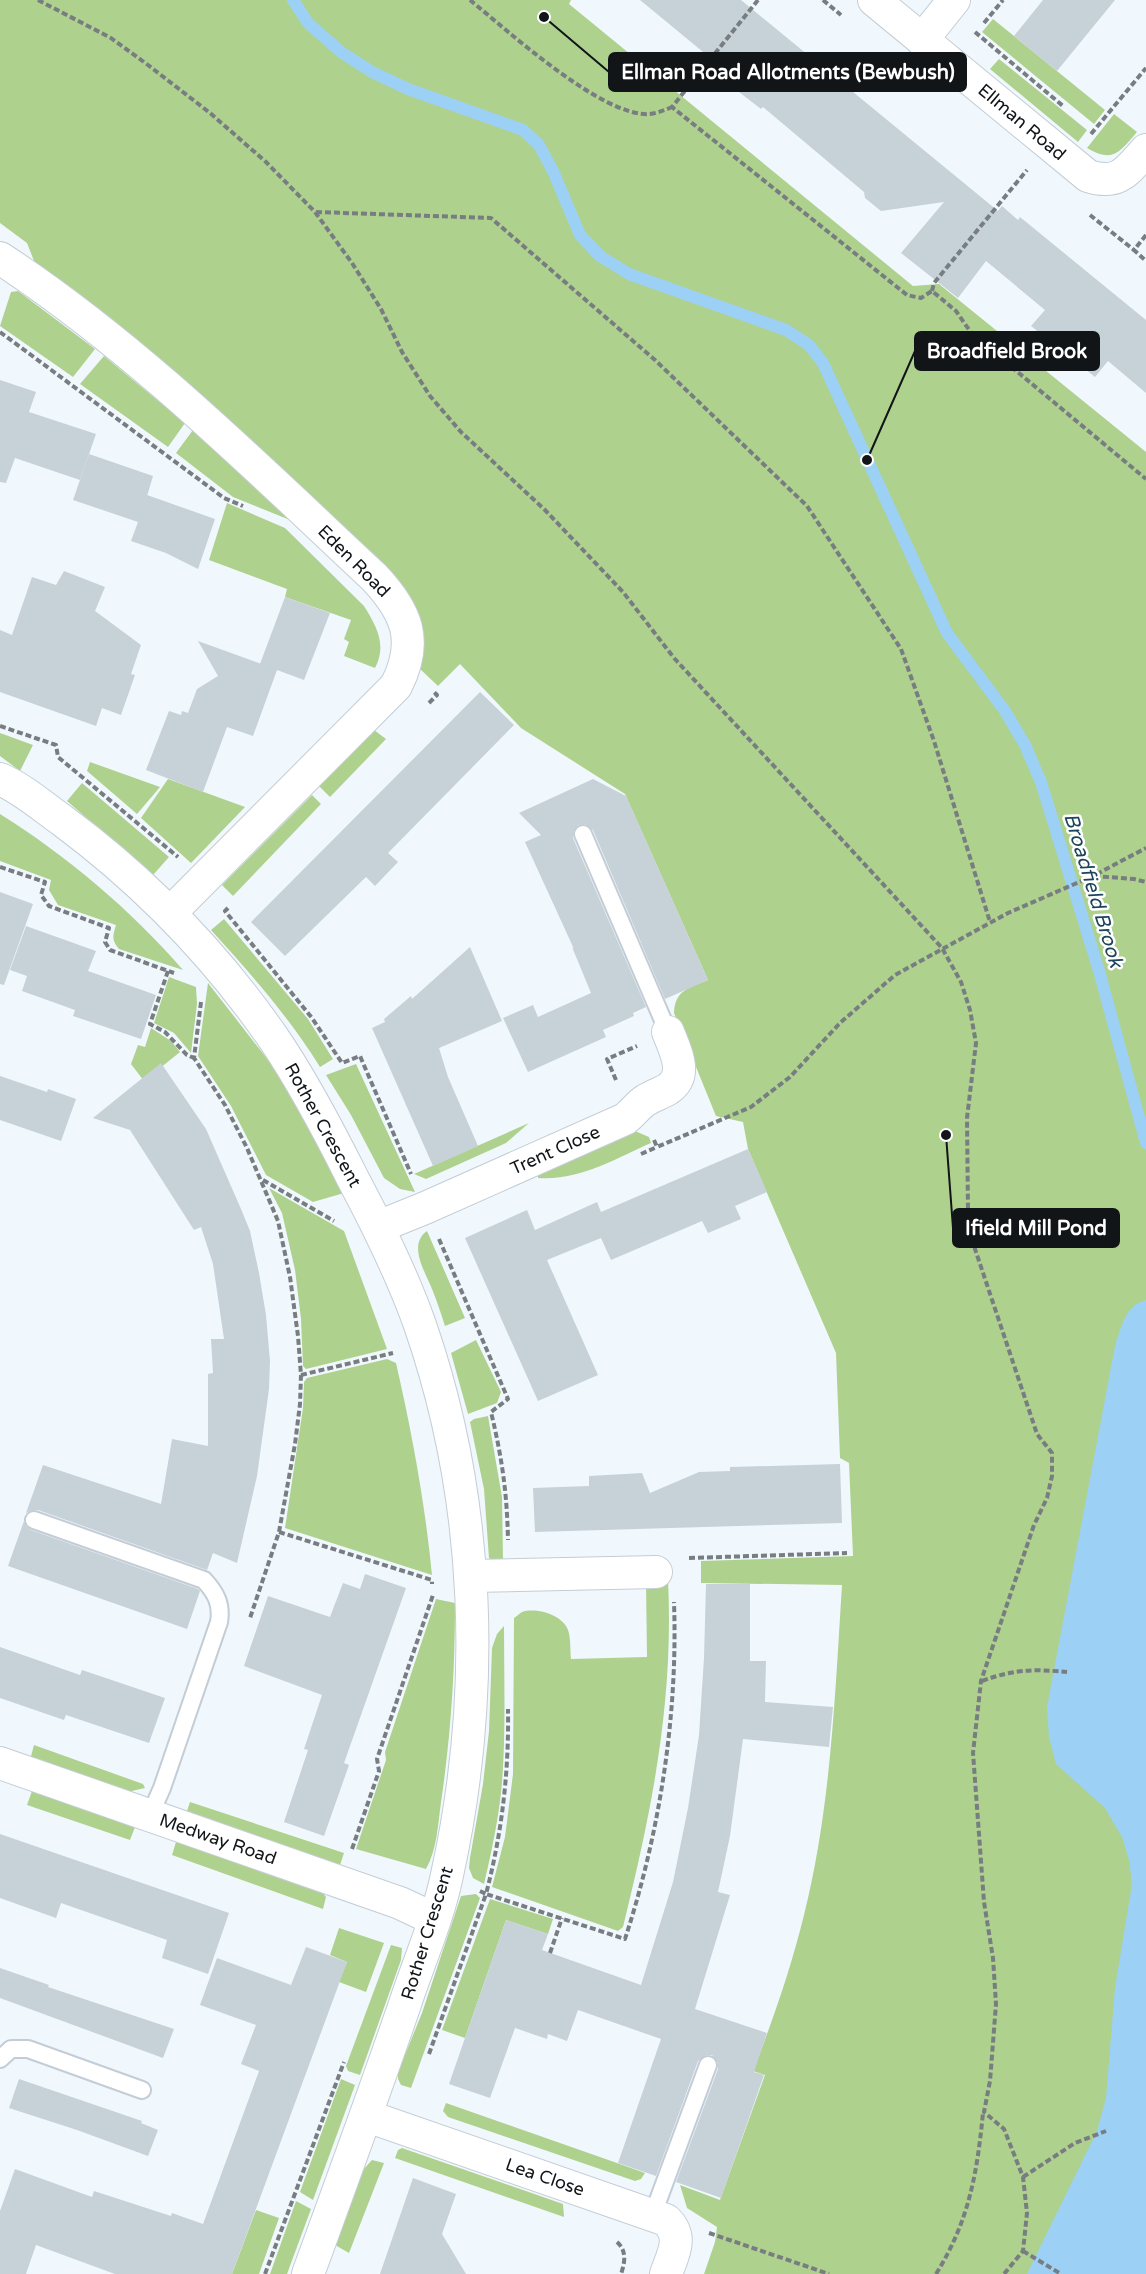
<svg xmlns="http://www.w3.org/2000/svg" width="1146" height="2274" font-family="'Varela Round',sans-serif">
  <rect width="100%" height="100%" fill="#f0f8fe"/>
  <g fill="#aed18d">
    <path d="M0,0h571l-2,4 344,282 26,-2 207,168v1822h-442l11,-32 2,-15 -30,-19 -7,-23 40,15 45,-125 -12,-4c20,-51 38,-103 51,-156 27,-108 31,-220 38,-330l-141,-2v-22l152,-5 -4,-93 -9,-5 -4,-105 -88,-204 -5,-27 -27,-6 -42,-103c1,-23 15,-25 34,-33l-83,-186 -104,-66 -61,-64 -22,22 -19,-18c5,-24 5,-48 -8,-70 -19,-32 -52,-56 -79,-82 -93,-87 -195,-165 -294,-245l-11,-28 -27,-20z"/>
    <polygon points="993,19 1105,110 1094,124 982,32"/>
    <polygon points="999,59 1087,130 1078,142 990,69"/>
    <path d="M1114,114l23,18c-18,21 -24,31 -50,16z"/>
    <polygon points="18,291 95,349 73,377 0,326 11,292"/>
    <polygon points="104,356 185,423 168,447 80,384"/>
    <polygon points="193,430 290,520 233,497 176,453"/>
    <path d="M227,503l58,25 79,78c13,21 23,39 11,62l-31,-12 5,-14 -5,-3 7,-19 -66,-23 2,-8 -78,-29z"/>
    <polygon points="374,730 386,739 330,797 319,786"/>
    <polygon points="0,733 33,745 20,771 0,756"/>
    <polygon points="90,762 160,787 137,814 87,771"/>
    <polygon points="168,779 245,807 191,863 141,818"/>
    <polygon points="82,783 169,857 153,875 67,801"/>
    <polygon points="312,795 321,804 233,896 222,885"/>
    <path d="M0,814c67,42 131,96 183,156l-64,-21c-8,-9 -6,-14 -3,-24l-58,-20 -9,-15 2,-10 -51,-19z"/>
    <path d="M224,919l84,100 25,40 -13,8c-31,-50 -69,-93 -109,-137z"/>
    <polygon points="169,977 196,987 197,1004 191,1053 174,1033 154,1023"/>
    <polygon points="208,983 289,1087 344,1193 313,1202 266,1175 231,1106 198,1056"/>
    <polygon points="151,1028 171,1041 180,1052 144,1081 131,1064 138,1045 145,1047"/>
    <polygon points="356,1064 415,1192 400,1189 384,1178 351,1115 326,1075"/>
    <polygon points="529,1123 506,1143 426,1179 414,1174"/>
    <path d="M635,1131l14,6 2,6c-36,16 -72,38 -113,35v-4z"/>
    <polygon points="269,1188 344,1231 387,1349 306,1369 303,1366 301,1319 295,1270 282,1213"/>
    <path d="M427,1231l38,87 -20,8c-4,-12 -8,-25 -13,-37 -6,-16 -25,-44 -5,-58z"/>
    <polygon points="476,1340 501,1392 497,1403 468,1414 451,1353"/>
    <path d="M387,1359l9,4c16,70 29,140 36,212l-147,-47 18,-120 1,-26 3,-4z"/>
    <polygon points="488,1416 502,1497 503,1560 491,1560 489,1558 484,1489 470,1422 474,1419"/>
    <path d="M668,1579c6,123 -16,230 -45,348l-5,4 -126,-44 13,-50 8,-63 1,-156c3,-2 5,-4 8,-6 14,-5 41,3 46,18 3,8 2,20 3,29l76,-2 -1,-75z"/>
    <path d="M436,1599l19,4c0,67 -4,132 -14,199 -3,22 -4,48 -15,67l-70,-20 30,-89 -1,-8z"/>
    <path d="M504,1626c0,52 2,105 -2,157 -3,34 -10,67 -18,101l-11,-6 -4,-10 1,-10 13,-74 6,-53 3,-83 5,-14z"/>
    <polygon points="34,1745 143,1784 145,1788 127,1792 30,1760"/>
    <polygon points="32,1791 135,1827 130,1840 27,1805"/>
    <polygon points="190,1802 344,1853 339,1868 185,1817"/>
    <polygon points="176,1842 323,1893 326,1897 323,1909 172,1855"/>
    <polygon points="476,1894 480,1898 411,2088 401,2085 398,2079 398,2072 422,2013 461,1896"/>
    <polygon points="490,1899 553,1919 548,1934 506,1920 465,2038 442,2030"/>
    <polygon points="339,1928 384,1943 366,1992 339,1982 347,1962 330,1955"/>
    <polygon points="391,1945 402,1948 401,1960 360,2075 348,2071 346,2066"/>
    <polygon points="341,2079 355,2085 313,2200 300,2192"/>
    <polygon points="446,2103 617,2163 645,2173 641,2179 635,2181 448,2117 443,2111"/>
    <polygon points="402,2148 563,2204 564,2217 395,2158 398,2150"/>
    <polygon points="372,2160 384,2163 349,2253 335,2245 363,2170"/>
    <polygon points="296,2201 311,2209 287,2274 270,2274"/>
    <polygon points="256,2210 279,2218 259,2274 232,2274"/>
  </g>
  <path fill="#9cd1f5" d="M1146,1300v974h-119l70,-143 9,-33 9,-110 17,-104 -3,-24 -7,-23 -17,-29 -49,-44 -7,-27 -2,-30 68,-361c6,-18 10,-41 31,-46z"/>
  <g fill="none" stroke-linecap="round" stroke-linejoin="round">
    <polyline stroke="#9cd1f5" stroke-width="12" points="293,0 308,23 341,52 372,72 408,89 523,130 539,145 553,171 580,235 600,256 629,274 786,330 809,345 823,363 947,633 1005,711 1025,745 1041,782 1099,971 1146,1143"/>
  </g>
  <g fill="#c7d1d8">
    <polygon points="640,0 741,0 998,211 1002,206 1018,220 1020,217 1146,320 1146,393 1108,361 1095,377 1031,326 1045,310 986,261 958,298 901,253 944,202 881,211 865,198 864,192 763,107 761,109 708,68 714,61"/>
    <polygon points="1043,0 1115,0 1057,71 1014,36"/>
    <polygon points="0,380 36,392 29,412 96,434 80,480 15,458 6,483 0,482"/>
    <polygon points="89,454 153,476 145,503 147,495 215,519 198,569 166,553 131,541 138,522 73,500"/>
    <polygon points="64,571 105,587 95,611 141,645 131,674 135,675 121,715 102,708 96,726 0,692 0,630 12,635 32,577 56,585"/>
    <polygon points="285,597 330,613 304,680 277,670 253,736 227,727 203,792 146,770 169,711 181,715 182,711 188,713 197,689 218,676 198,641 275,669 260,664"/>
    <polygon points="480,692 514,725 388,853 398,862 375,886 366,877 285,956 251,922"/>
    <polygon points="593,779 626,796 708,980 665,999 593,830 585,824 578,825 573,832 573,838 646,1007 633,1013 634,1016 603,1030 606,1037 528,1072 503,1018 533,1005 538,1017 591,993 572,947 574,949 525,842 541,835 519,813"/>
    <polygon points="0,892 33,904 4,985 0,984"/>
    <polygon points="26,926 96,951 88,971 156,995 141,1039 73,1016 75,1010 22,991 27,976 10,970"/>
    <polygon points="470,947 502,1021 439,1048 448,1077 478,1146 433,1166 372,1028 385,1022 384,1019 411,996 412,999"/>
    <polygon points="161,1063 206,1129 241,1209 250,1231 259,1273 266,1315 270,1361 269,1389 257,1476 237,1563 213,1553 207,1570 38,1510 32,1510 26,1513 43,1465 161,1504 172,1439 208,1446 208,1374 213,1373 211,1339 224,1339 213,1264 201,1227 194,1230 130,1130 93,1118"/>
    <polygon points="0,1076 47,1092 48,1089 76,1099 61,1141 0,1120"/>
    <polygon points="748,1149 767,1192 735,1206 741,1219 708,1233 702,1221 611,1260 601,1238 547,1260 598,1375 538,1401 465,1238 527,1210 535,1230 597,1202 601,1212"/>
    <polygon points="840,1464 842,1523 535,1532 533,1488 589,1486 589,1476 642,1473 650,1493 699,1472 730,1471 730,1467"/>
    <polygon points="24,1521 26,1526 31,1530 198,1589 200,1591 187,1629 8,1566"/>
    <polygon points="365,1574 406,1588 344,1763 349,1765 324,1836 284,1822 308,1750 304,1749 322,1695 244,1666 268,1596 330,1617 343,1583 360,1589"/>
    <polygon points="706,1584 750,1584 750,1661 766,1661 765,1702 833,1707 829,1747 743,1739 730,1836 718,1892 730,1895 695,2009 767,2033 754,2072 764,2075 721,2198 676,2182 718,2069 718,2063 712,2055 706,2055 698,2061 656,2176 618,2163 661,2039 578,2010 567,2041 548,2034 547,2039 515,2028 490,2098 449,2084 506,1920 548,1934 542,1950 641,1985 673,1882 688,1808 699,1735 704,1658"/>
    <polygon points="0,1647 80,1675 82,1670 165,1698 149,1743 66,1715 64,1720 0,1698"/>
    <polygon points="0,1834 229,1913 208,1974 162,1958 167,1940 61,1903 56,1918 0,1898"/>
    <polygon points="306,1947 347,1962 232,2274 115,2274 36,2245 26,2274 0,2274 0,2211 15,2169 92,2197 94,2191 171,2216 172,2213 203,2224 259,2071 241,2064 256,2025 200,2005 217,1958 291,1985"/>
    <polygon points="0,1968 49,1985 48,1987 174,2029 163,2058 0,1998"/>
    <polygon points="19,2079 142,2121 141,2123 158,2130 148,2156 77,2130 9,2108"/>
    <polygon points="413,2178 456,2194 442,2234 466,2274 380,2274"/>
  </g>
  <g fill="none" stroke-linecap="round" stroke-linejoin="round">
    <g stroke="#c4cdd5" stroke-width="20">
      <g id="service">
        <polyline points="583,834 668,1032"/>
        <path d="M34,1520l170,60c12,13 18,24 15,42l-57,166 -12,27"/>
        <polyline points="0,2059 11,2049 28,2049 142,2090"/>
        <polyline points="653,2214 708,2065"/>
      </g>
    </g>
    <g stroke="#c4cdd5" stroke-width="34">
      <g id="minor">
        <path d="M874,0l214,176c31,10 39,-5 58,-26"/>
        <polyline points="922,40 954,0"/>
        <path d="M0,258c137,90 255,208 374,319 33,35 45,64 22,109l-226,227"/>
        <path d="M0,779c23,10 43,28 63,42 82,61 153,134 211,218 30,44 55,92 79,140 25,47 49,95 67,146 61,176 67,368 27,550 -9,44 -28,86 -42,129 -31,90 -64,180 -97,270"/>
        <path d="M378,1227l47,-19 200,-89c8,-6 13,-14 21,-19 7,-4 15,-7 22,-11 21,-14 7,-39 0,-57"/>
        <polyline points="472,1576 656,1572"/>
        <polyline points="0,1763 400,1903 434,1919"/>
        <path d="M367,2116l299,104c18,17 7,34 0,54"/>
      </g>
    </g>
    <g stroke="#787d81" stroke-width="4" stroke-dasharray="6 3" stroke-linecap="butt">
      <polyline points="38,0 111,38 148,65 210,113 266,162 315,212 352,263 381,309 402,352 430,396 461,432 545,510 623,592 674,658 942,948 961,982 970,1010 976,1043 967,1118 968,1211 975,1249 1037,1434 1052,1453 1052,1476 1047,1498 1034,1525 981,1681 973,1753 984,1902 993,1958 996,2004 990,2081 984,2112 1004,2129 1023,2177 1027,2213 1023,2251 1004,2274"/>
      <path d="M470,0c37,30 133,118 180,114 8,-1 15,-4 22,-7"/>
      <polyline points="758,0 672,107 907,295 921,298 932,291 956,311 972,334 1146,479"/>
      <polyline points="823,0 841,15"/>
      <polyline points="984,23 1003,0"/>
      <polyline points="975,32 1063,106"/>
      <polyline points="1091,134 1146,68"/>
      <polyline points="316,212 491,218 655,360 807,506 901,649 934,741 990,922"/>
      <polyline points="1090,215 1134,250"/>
      <polyline points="1146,235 1134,250 1146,261"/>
      <polyline points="932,291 934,283 1027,170"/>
      <polyline points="0,332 224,498 243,506"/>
      <polyline points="429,703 437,695 433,691"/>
      <polyline points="0,726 56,745 58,757 178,857"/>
      <polyline points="0,867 45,882 41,895 49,906 109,928 105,942 110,950 174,973"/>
      <polyline points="1094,876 1134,879 1146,882"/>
      <polyline points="228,908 225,911 312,1018 342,1063 360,1056 411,1174"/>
      <polyline points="168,971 150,1024 165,1032 187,1055 194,1058"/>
      <polyline points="201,1002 194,1058 225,1105 247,1148 278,1221 290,1277 298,1336 301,1375 300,1404 295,1444 279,1532 250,1618"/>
      <polyline points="616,1080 607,1059 637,1046"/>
      <polyline points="654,1140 657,1147 751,1107 790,1077 840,1023 895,975 1008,913 1093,876 1146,848"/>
      <polyline points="641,1154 657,1147"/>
      <polyline points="263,1180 334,1221"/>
      <path d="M439,1239l69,160 -17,13c11,46 16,80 17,128"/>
      <polyline points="301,1375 393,1353"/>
      <polyline points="279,1532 432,1580 432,1584"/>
      <polyline points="689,1558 847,1553"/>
      <path d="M982,1681c33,-12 51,-12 85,-9"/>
      <polyline points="352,1849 379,1771 377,1759 433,1595"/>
      <path d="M480,1891l6,3c16,-61 23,-122 22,-185"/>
      <polyline points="550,1953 562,1918"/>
      <path d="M429,2054l57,-160 139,45c35,-107 53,-225 49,-337"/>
      <polyline points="1023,2177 1075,2143 1106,2131"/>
      <polyline points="709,2233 829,2274"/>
      <path d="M617,2242c10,9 8,20 4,32"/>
      <polyline points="1023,2251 1061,2274"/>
      <polyline points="265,2274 344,2062"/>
      <path d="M936,2274c33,-53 41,-100 47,-161"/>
    </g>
    <use href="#service" stroke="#fff" stroke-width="16"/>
    <use href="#minor" stroke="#fff" stroke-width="32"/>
  </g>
  <g text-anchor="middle" stroke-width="5" stroke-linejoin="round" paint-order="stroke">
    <g font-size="18" fill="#121518" stroke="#fff">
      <text transform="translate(1022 122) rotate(40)" y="6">Ellman Road</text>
      <text transform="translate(354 561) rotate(45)" y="6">Eden Road</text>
      <text transform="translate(323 1125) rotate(61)" y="6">Rother Crescent</text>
      <text transform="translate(555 1150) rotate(-24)" y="6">Trent Close</text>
      <text transform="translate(218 1839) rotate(19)" y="6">Medway Road</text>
      <text transform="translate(427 1933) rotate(-73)" y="6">Rother Crescent</text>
      <text transform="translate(545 2177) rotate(19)" y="6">Lea Close</text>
    </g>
    <g font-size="20" font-style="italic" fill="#1c445d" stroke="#fff">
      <text transform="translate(1094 890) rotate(73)" y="7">Broadfield Brook</text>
    </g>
  </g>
  <path fill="none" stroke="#121518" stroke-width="2" d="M544 17L609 72M867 460L915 351M946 1135L953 1228"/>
  <g fill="#121518" stroke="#fff" stroke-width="2">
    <circle cx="544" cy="17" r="6"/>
    <circle cx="867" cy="460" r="6"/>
    <circle cx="946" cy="1135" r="6"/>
  </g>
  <g fill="#121518" stroke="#121518" stroke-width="2">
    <rect x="609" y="53" width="357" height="38" rx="6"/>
    <rect x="915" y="332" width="184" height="38" rx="6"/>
    <rect x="953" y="1209" width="166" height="38" rx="6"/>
  </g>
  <g font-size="20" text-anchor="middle" font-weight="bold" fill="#fff">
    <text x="788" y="79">Ellman Road Allotments (Bewbush)</text>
    <text x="1007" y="358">Broadfield Brook</text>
    <text x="1036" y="1235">Ifield Mill Pond</text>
  </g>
</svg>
